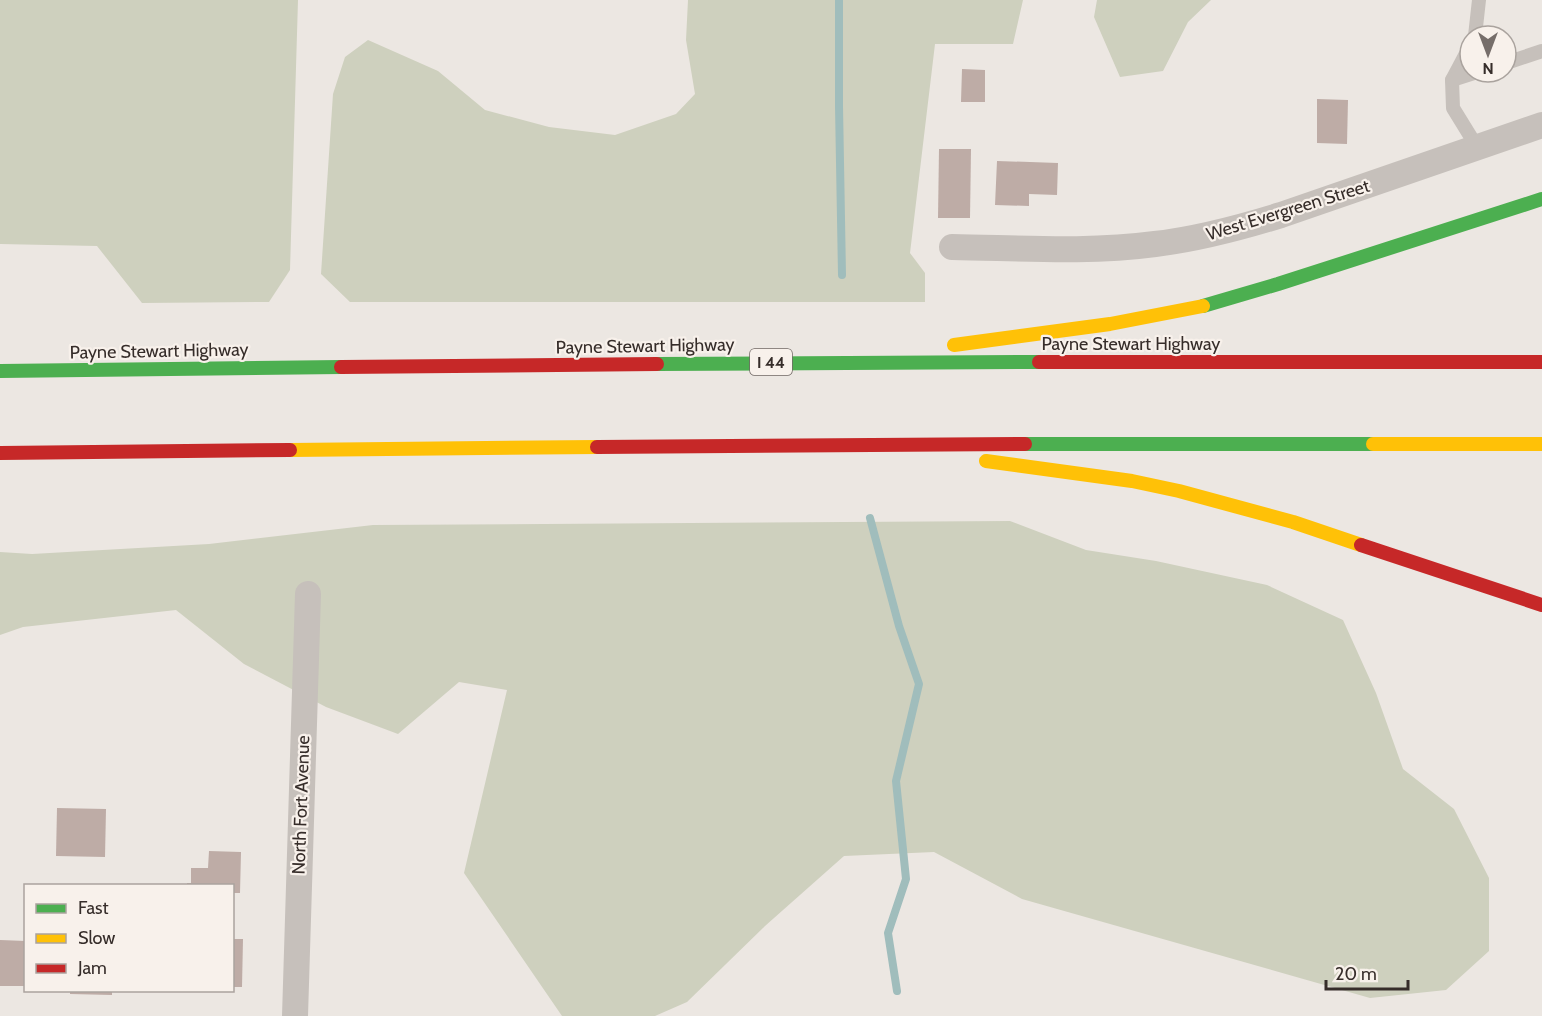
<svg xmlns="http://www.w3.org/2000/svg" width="1542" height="1016" font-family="Cabin,sans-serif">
  <rect width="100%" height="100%" fill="#ece7e2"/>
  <g fill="#ced0be">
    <polygon points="0,0 298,0 290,270 269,302 142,303 97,246 0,244"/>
    <polygon points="688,0 1023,0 1013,44 935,44 910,253 925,273 925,302 350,302 321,274 333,94 345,57 368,40 438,71 485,110 549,127 615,135 676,114 695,94 686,40"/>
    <polygon points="1097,0 1211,0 1188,22 1163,71 1120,77 1094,17"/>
    <polygon points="1010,521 1086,550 1156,561 1267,585 1343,620 1376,693 1403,769 1454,809 1489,878 1489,951 1446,990 1370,998 1022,899 934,852 844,856 765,926 687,1002 655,1016 562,1016 464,873 507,690 459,682 398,734 326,707 244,664 176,610 23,627 0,635 0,552 32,554 209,544 373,525"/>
  </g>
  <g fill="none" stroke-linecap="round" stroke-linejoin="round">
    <g stroke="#a0bdbc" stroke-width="8">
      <polyline points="839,0 839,106 842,275"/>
      <polyline points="870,518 899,626 919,684 896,781 906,879 888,933 897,991"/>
    </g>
  </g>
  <g fill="#beaca6">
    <polygon points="962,69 985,70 985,102 961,102"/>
    <polygon points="1317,99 1348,100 1347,144 1317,143"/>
    <polygon points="939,149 971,149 970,218 938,218"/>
    <polygon points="997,161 1058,163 1057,195 1029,194 1029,206 995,205"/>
    <polygon points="57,808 106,809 105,857 56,856"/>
    <polygon points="209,851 241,852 240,893 232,893 232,886 187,886 187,883 191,883 191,868 208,868"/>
    <polygon points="232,939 243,939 242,987 232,987"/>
    <polygon points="0,940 26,941 26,986 0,986"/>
    <polygon points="70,990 112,990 112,995 70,994"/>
  </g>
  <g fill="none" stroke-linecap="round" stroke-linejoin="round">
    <g stroke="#c6c0bb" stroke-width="14">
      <polyline points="1475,36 1479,0"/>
      <polyline points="1470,46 1452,80 1453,108 1477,147"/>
      <polyline points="1506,63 1542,51"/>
      <polyline points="1452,80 1477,72"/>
    </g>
    <g stroke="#c6c0bb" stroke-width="26">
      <path d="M952,247c68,1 136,6 203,-3 43,-5 84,-16 126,-29l261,-90"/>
      <polyline points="295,1016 308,594"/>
    </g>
    <g stroke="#4caf50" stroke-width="14">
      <polyline points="1203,306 1278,284 1542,199"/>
      <polyline points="657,364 1039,362"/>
      <polyline points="0,371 341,367"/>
      <polyline points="1025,444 1373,444"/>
    </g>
    <g stroke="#ffc107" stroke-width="14">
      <polyline points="954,345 1110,324 1203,306"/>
      <polyline points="1373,444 1542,444"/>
      <polyline points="290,450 597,447"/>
      <polyline points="986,461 1132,481 1179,491 1293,522 1361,545"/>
    </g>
    <g stroke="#c62828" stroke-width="14">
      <polyline points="1039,362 1542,362"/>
      <polyline points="341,367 657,364"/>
      <polyline points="597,447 1025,444"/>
      <polyline points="0,453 290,450"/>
      <polyline points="1361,545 1542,605"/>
    </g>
  </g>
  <g text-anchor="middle" stroke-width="4.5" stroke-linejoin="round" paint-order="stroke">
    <rect fill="#f8f1eb" stroke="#706864" stroke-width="1.5" x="750" y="349" width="42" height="26" rx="4.5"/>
    <g font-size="16" font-weight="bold" fill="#362d2a">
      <text x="771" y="368">I 44</text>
    </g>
    <g font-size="18" fill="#362d2a" stroke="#f8f1eb">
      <text transform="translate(1288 210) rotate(-17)" y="6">West Evergreen Street</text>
      <text x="1131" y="350">Payne Stewart Highway</text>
      <text transform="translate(645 346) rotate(-1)" y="6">Payne Stewart Highway</text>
      <text transform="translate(159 351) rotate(-1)" y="6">Payne Stewart Highway</text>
      <text transform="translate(301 805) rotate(-88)" y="6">North Fort Avenue</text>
    </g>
  </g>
  <rect x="24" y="884" width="210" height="108" fill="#f8f1eb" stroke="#aaa39e" stroke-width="1.5"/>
  <rect x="36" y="904" width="30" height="9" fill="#4caf50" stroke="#aaa39e" stroke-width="1.5"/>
  <text x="78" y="914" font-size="18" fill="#362d2a">Fast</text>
  <rect x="36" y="934" width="30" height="9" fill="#ffc107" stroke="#aaa39e" stroke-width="1.5"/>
  <text x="78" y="944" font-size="18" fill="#362d2a">Slow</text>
  <rect x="36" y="964" width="30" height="9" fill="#c62828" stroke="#aaa39e" stroke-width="1.5"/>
  <text x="78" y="974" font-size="18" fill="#362d2a">Jam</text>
  <g transform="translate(1488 54) rotate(180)"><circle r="28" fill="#f8f1eb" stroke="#aaa39e" stroke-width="1.5"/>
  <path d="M0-4.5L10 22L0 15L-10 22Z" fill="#766e6a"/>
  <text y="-9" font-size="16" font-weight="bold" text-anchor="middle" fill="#362d2a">N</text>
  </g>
  <path d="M1326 980v9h82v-9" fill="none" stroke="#362d2a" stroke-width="3"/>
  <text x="1335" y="980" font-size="18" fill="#362d2a" stroke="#f8f1eb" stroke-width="4.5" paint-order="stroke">20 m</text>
</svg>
